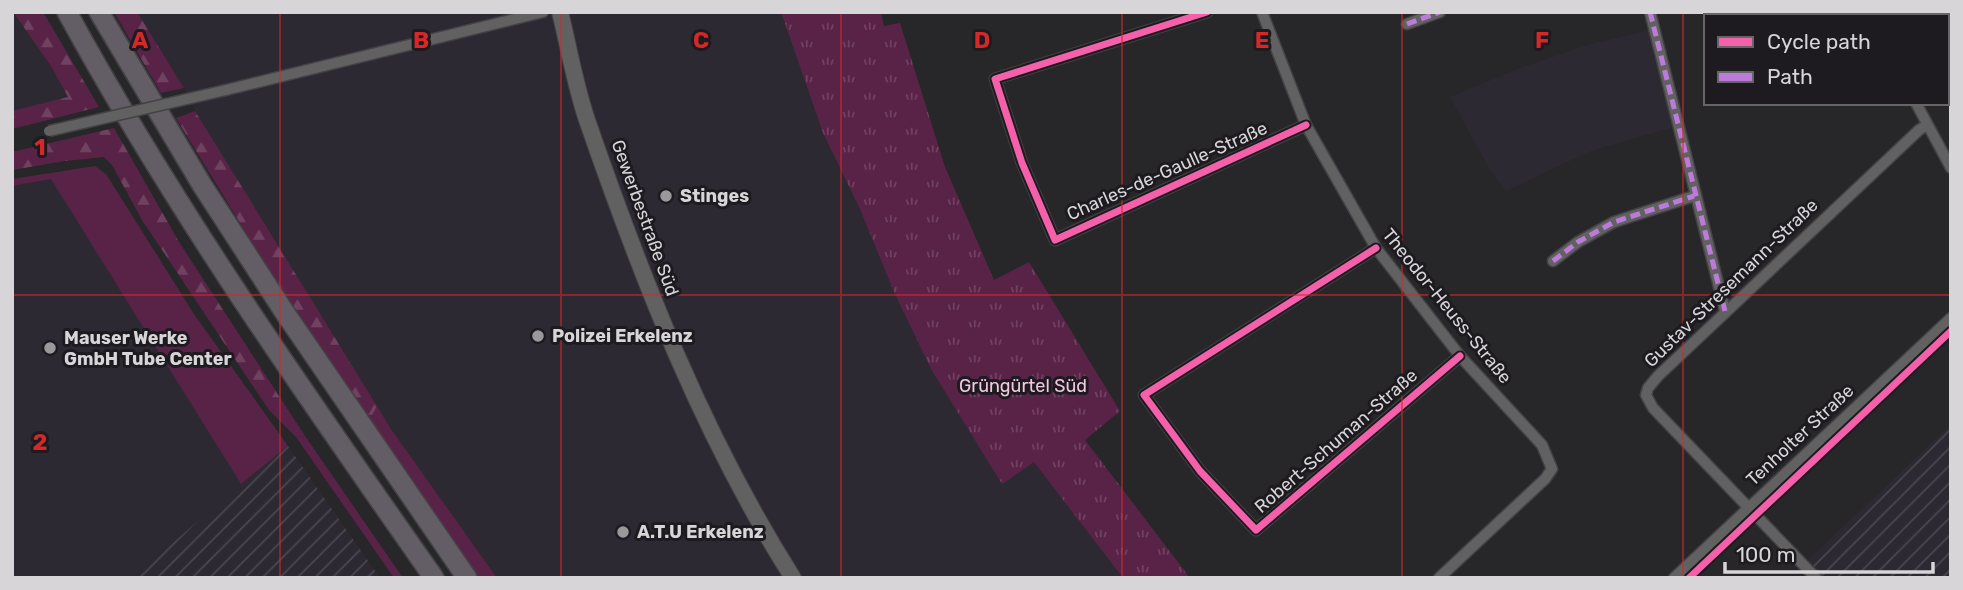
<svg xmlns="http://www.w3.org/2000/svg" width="1963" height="590" font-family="Rubik,sans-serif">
  <defs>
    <pattern id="industrial-furrows" width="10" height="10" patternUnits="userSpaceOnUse" patternTransform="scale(1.75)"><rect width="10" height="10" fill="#2d2932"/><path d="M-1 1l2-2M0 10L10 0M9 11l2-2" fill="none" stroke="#4b474f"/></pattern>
    <pattern id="forest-firs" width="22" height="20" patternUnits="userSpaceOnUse" patternTransform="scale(1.75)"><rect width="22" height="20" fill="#592347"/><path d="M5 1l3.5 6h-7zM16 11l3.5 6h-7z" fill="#704261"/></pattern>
    <pattern id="park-tufts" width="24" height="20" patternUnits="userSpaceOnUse" patternTransform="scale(1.75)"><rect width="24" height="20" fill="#592347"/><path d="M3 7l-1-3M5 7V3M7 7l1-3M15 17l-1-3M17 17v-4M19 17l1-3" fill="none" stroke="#704261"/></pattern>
  </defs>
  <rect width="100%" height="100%" fill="#272628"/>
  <g fill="#2d2932">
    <polygon points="12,12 51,66 68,98 12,111"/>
    <polygon points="137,12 781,12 823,133 860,209 894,292 931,369 1002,483 1034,462 1123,578 497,578 391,429 199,118 184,88"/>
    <polygon points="1650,30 1674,127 1591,151 1506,191 1491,172 1450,97 1520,68 1587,45"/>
    <polygon points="51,178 241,484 132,578 12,578 12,186"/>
  </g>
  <g fill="url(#industrial-furrows)">
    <polygon points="1951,425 1951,578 1822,578 1807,561"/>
    <polygon points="288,446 380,578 132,578 241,484"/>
  </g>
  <g fill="#592347">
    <polygon points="95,166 106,174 194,314 288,446 241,484 51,179 12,186 12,179"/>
    <polygon points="377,406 391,429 497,578 478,578 449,541 368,423"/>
    <polygon points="305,436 403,578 394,578 296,437"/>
  </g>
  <g fill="url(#forest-firs)">
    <polygon points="13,12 43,12 99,107 12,129 12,111 68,97 51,66"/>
    <polygon points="114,12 137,12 184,88 161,93"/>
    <polygon points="195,111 377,406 368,423 300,321 176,118"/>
    <polygon points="114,128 179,242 305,436 296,437 269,410 142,220 112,165 104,157 65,161 12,170 12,152"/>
  </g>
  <polygon fill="url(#park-tufts)" points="781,12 881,12 884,26 900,23 945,167 994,280 1029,262 1120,411 1085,440 1190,578 1123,578 1034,462 1002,484 931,369 894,292 860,209 823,133"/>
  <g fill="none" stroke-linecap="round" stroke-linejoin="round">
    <g stroke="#444245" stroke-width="13">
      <g id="street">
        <polyline points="1207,12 995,79 1022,163 1055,240 1306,125"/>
        <polyline points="1262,12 1306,125 1376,248 1460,356 1542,445 1552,469 1545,479 1439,578"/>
        <polyline points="1650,12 1725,311"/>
        <polyline points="1870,12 1872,16"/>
        <polyline points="1407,24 1440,12"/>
        <polyline points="226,90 543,12"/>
        <polyline points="1916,103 1951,168"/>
        <polyline points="1376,248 1144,395 1200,471 1256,530 1460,356"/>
        <polyline points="1553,261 1578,242 1614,222 1694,196"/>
        <polyline points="1674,578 1951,318"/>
        <polyline points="1816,578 1653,408 1646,395 1648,388 1658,376 1919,130 1927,125"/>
      </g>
    </g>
    <g stroke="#444245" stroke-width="18">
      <path id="secondary" d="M560,12c9,36 15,73 27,108 55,159 116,316 206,458"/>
    </g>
    <g stroke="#444245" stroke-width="22">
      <g id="highway">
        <path d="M67,12c108,198 238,382 367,566"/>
        <polyline points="99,12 202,185 285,313 467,578"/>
      </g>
    </g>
    <use href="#street" stroke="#616162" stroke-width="10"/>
    <use href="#secondary" stroke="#616162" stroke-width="16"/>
    <use href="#highway" stroke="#635d65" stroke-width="19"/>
    <g stroke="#444245" stroke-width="13" stroke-linecap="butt">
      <polyline id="street-bridge" points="49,131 226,90"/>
    </g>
    <use href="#street-bridge" stroke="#616162" stroke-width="10"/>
    <g stroke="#bd7bd9" stroke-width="5" stroke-dasharray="10 5" stroke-linecap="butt">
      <polyline points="1650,12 1725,311"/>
      <polyline points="1407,24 1440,12"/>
      <polyline points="1553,261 1578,242 1614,222 1694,196"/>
    </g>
    <g stroke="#1d1b20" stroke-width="11">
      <g id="cycleway">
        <polyline points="1207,12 995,79 1022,163 1055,240 1306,125"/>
        <polyline points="1376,248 1144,395 1200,471 1256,530 1460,356"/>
        <polyline points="1689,578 1951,331"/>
      </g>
    </g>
    <use href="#cycleway" stroke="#f560ab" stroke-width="7"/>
  </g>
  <path fill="none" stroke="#d62828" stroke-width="2" stroke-opacity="0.55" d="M280,12v566M561,12v566M841,12v566M1122,12v566M1402,12v566M1683,12v566M12,295h1939"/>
  <g fill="#99989a" stroke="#1d1b20" stroke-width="2.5">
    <circle cx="666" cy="196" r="7"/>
    <circle cx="538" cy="336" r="7"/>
    <circle cx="50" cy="348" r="7"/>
    <circle cx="623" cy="532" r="7"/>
  </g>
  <g text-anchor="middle" stroke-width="6" stroke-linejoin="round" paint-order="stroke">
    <g font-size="18" fill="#d7d5d8" stroke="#1d1b20">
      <text transform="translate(1167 171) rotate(-24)" y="6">Charles-de-Gaulle-Straße</text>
      <text transform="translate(645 218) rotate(70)" y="6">Gewerbestraße Süd</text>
      <text transform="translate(1731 283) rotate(-44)" y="6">Gustav-Stresemann-Straße</text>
      <text transform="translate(1447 306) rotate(51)" y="6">Theodor-Heuss-Straße</text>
      <text transform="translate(1800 435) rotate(-43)" y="6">Tenholter Straße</text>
      <text transform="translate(1336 441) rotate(-41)" y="6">Robert-Schuman-Straße</text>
    </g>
    <g font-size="18" font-weight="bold" fill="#d7d5d8" stroke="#1d1b20" text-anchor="start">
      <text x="680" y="202">Stinges</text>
      <text x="552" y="342">Polizei Erkelenz</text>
      <text x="64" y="344">Mauser Werke<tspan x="64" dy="21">GmbH Tube Center</tspan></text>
      <text x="637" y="538">A.T.U Erkelenz</text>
    </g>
    <g font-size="18" fill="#f2c8e0" stroke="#1d1b20">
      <text x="1023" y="392">Grüngürtel Süd</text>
    </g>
  </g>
  <g font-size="23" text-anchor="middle" font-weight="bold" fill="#d62828" stroke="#1d1b20" stroke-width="6" stroke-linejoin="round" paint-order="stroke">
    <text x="140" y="48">A</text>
    <text x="421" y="48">B</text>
    <text x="701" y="48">C</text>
    <text x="982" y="48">D</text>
    <text x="1262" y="48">E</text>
    <text x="1542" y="48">F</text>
    <text x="40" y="155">1</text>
    <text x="40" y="450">2</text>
  </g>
  <rect width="1963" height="590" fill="none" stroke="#d7d5d8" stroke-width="28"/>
  <rect x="1704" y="14" width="245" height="91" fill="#1d1b20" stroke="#67656a" stroke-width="2"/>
  <rect x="1718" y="37" width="35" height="10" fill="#f560ab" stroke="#67656a" stroke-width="2"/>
  <text x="1767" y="49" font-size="21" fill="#d7d5d8">Cycle path</text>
  <rect x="1718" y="72" width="35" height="10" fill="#bd7bd9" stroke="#67656a" stroke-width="2"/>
  <text x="1767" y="84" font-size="21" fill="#d7d5d8">Path</text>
  <path d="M1725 562v10h208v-10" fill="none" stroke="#d7d5d8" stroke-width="3.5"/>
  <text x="1736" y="562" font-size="21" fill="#d7d5d8" stroke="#1d1b20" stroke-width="5" paint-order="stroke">100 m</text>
</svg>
